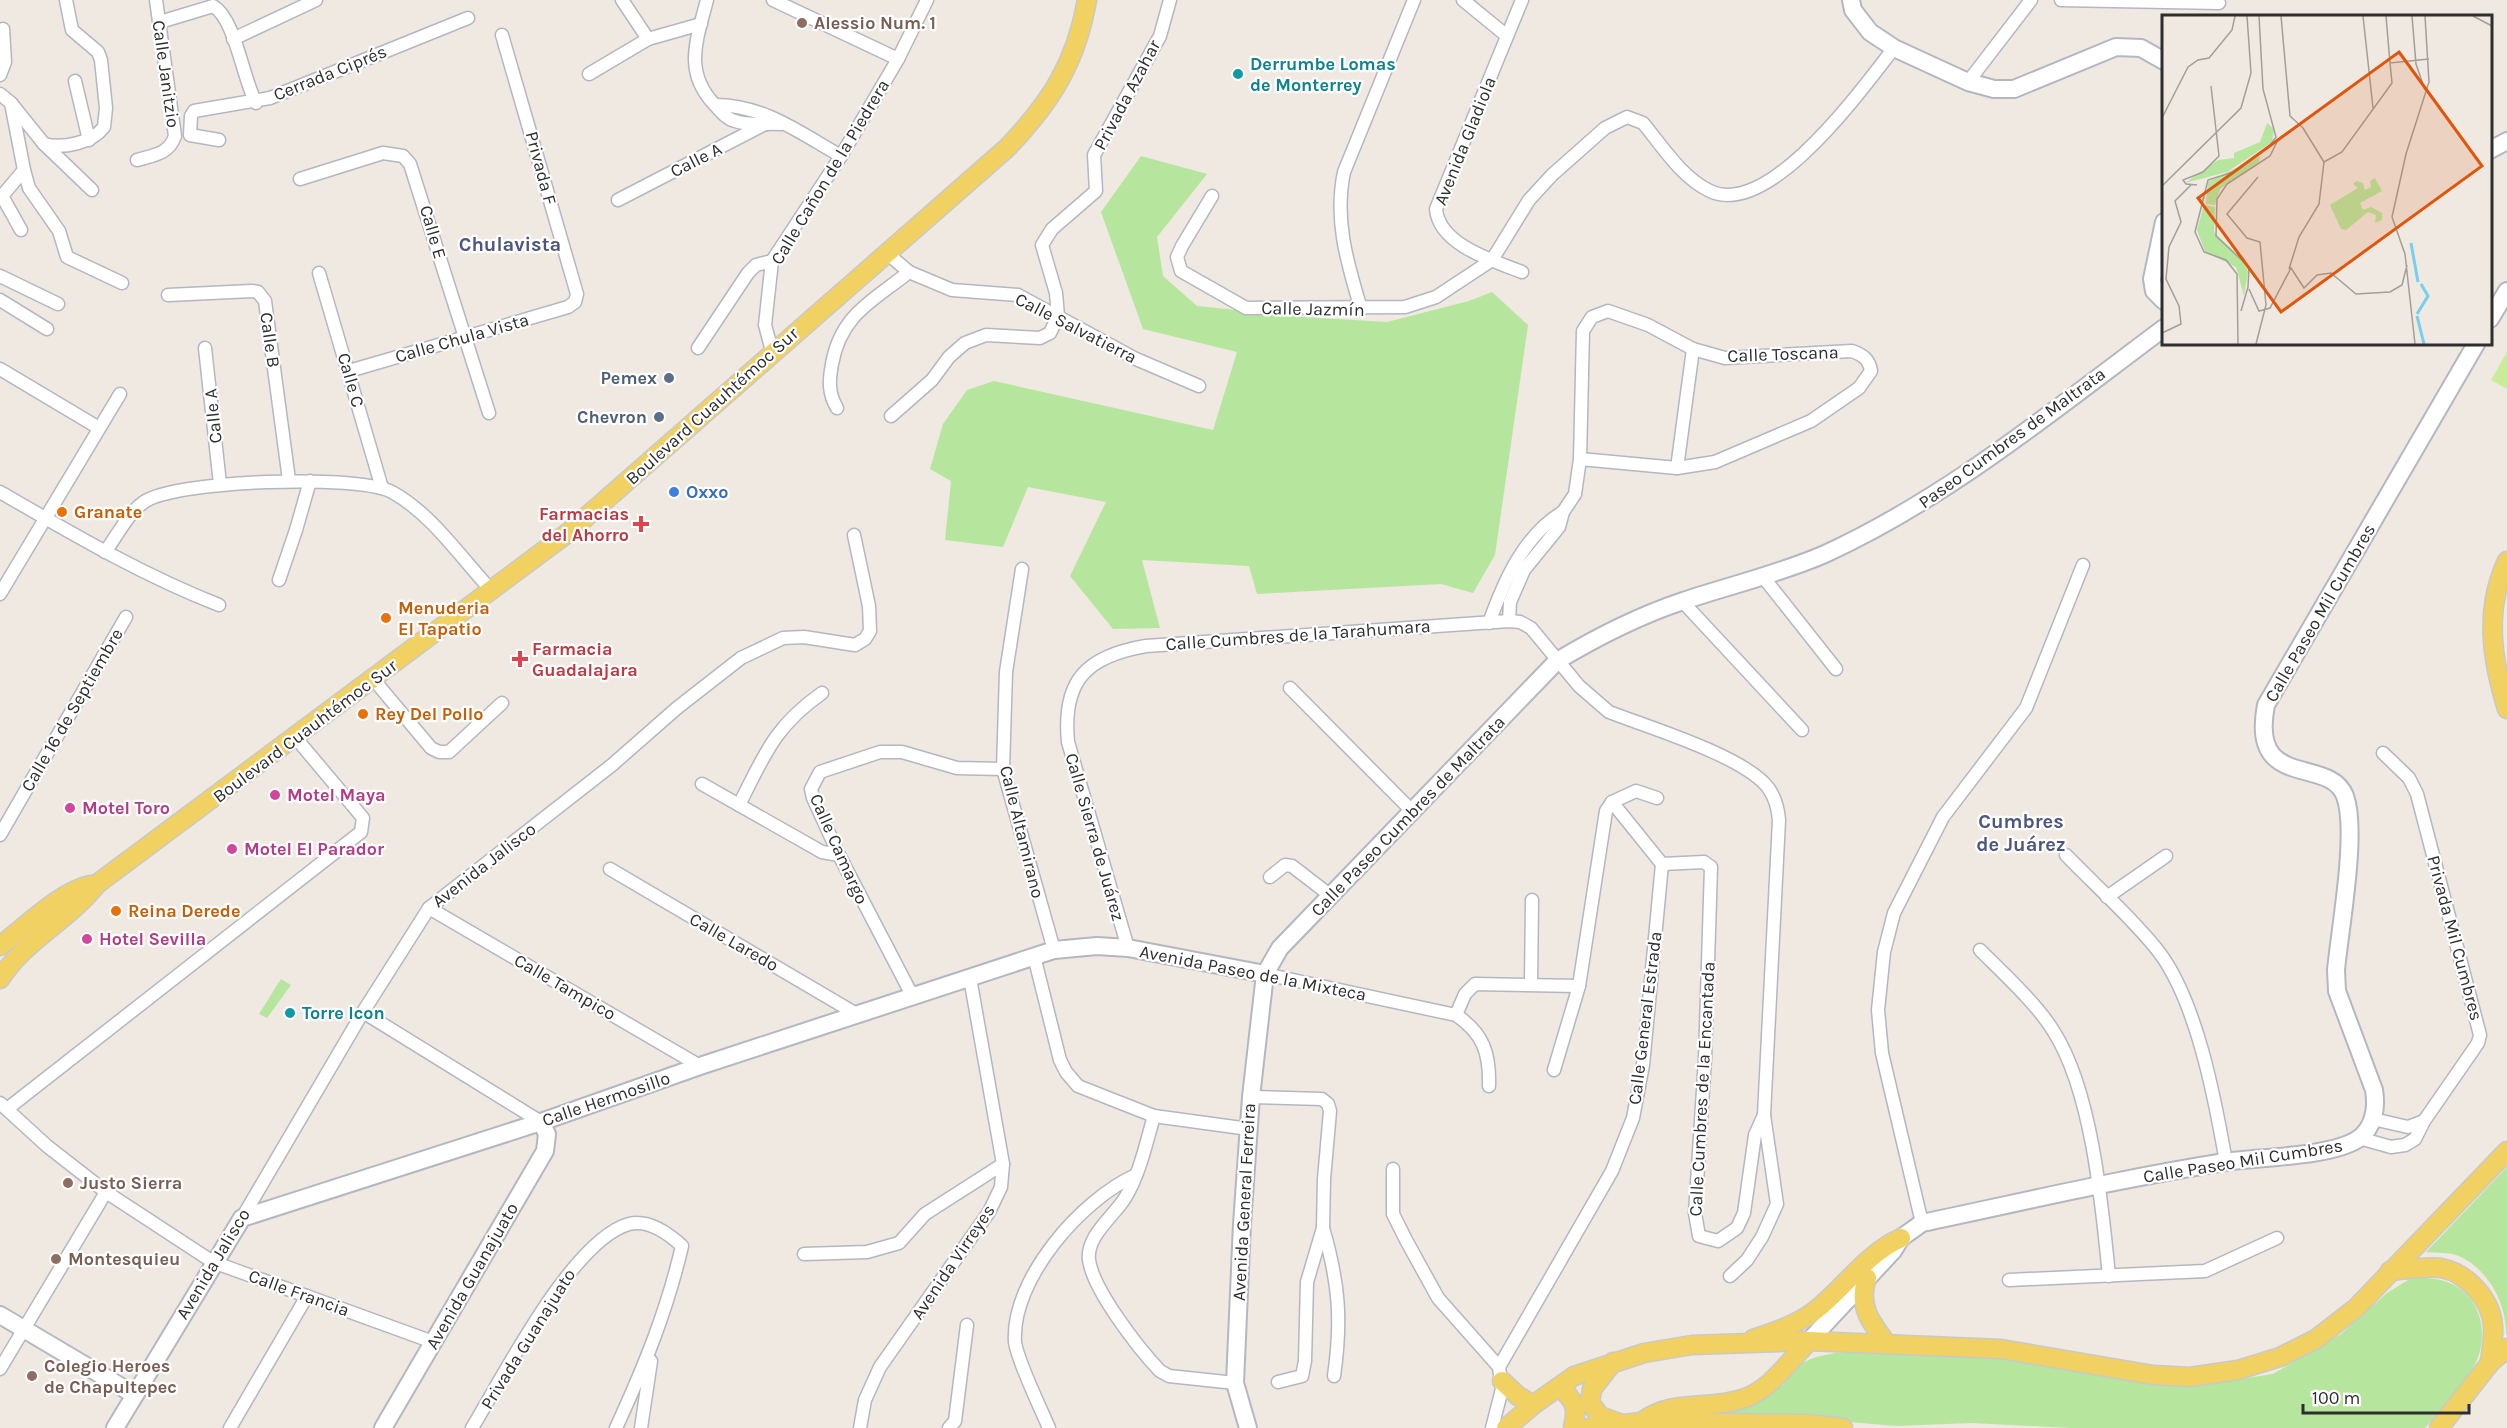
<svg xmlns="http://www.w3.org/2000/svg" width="2507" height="1428" font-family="Karla,sans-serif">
  <rect width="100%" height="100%" fill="#efe9e1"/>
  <g fill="#b6e59e">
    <polygon points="1141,156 1207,174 1157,237 1163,276 1197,306 1302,317 1387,322 1469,301 1492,292 1528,325 1495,555 1473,593 1441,584 1257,594 1249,566 1142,560 1160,628 1113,629 1070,576 1106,502 1028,487 1003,547 945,540 951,481 930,469 943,424 967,390 994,381 1213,430 1237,352 1143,329 1101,212"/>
    <polygon points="281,979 291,985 267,1018 259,1014"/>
    <path d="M2507,1167v167l-1,1c1,-31 -18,-66 -47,-79 -10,-4 -23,-3 -33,-4z"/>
    <path d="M2413,1277c14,1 28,1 41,8 29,15 35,54 20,81 -13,22 -32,43 -49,62h-354l-99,-5 -76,3 -82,-7 -135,-5 61,-14 10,5 33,-20 14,-20 19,-8 19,-4 112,-1 84,8 144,21 47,1 51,-8 68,-40 46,-41z"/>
  </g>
  <polygon fill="#c9ec9a" points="2507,352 2507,389 2491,380"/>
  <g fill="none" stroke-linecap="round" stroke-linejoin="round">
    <g stroke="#b4b7c1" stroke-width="15">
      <g id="street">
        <polyline points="622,0 648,39"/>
        <path d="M707,0c-10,39 -24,71 7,104 6,6 12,15 21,17 14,5 31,2 46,3"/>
        <polyline points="773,0 898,59"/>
        <polyline points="1463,0 1507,36"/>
        <polyline points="2061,0 2219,3"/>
        <path d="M160,22l53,-16c22,12 30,73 43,97"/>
        <polyline points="233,39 316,0"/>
        <polyline points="589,74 648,39 701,24"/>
        <polyline points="0,75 5,62 3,29"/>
        <polyline points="75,81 89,140"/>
        <polyline points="1968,82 2031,0"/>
        <polyline points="0,94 11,103 44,144 92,190"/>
        <polyline points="11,103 24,170 2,196 21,230"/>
        <path d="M715,105c49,0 85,28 126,51"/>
        <polyline points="219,140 190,135 191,116 194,111 270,98 468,18"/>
        <path d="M44,144c19,5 48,-1 60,-17l2,-19 -5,-48 -3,-8 -26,-22 -6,-30"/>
        <path d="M137,160c17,-5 32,-6 38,-24l-19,-136"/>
        <polyline points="24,170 29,188 59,231 67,257 122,283"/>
        <polyline points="300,179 383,153 403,156 410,164 489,413"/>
        <path d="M1212,196l-30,50 -5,11 4,14 65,37 159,-1 31,-10 56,-37 37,-60 23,-25 53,-47 22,-11 16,6c19,23 39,55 67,68 59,28 152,-102 184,-143"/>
        <polyline points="618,200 765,124"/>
        <polyline points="887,253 909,272 952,290 1018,295 1136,359 1199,386"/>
        <path d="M1522,272c-28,-11 -83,-27 -86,-63l86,-209"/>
        <polyline points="319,273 382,488"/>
        <polyline points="0,276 58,304"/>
        <polyline points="168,295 252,291 258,292 265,301 289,480"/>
        <polyline points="0,300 47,329"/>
        <path d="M1361,309c-14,-47 -27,-89 -17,-137l70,-172"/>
        <polyline points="205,348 220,484"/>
        <polyline points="698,348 748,273 756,265 772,261"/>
        <polyline points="772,351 765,325 772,261 841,156 898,59 927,0"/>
        <polyline points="0,369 99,428"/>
        <polyline points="349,371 568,307 575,302 577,294 502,35"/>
        <path d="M837,408c-9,-15 -8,-28 -5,-44 9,-50 41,-63 77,-92"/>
        <polyline points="891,416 932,380 949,357 965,343 986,335 1040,338 1050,333 1058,316 1056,293 1042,245 1052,229 1096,191 1094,155 1160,36 1170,0"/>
        <polyline points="1677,468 1693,349"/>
        <path d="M0,492c71,41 142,83 219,113"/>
        <path d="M105,552c12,-16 23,-39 39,-50 31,-22 215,-28 248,-10 40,22 69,66 100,99"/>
        <polyline points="1022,569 1006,672 1003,769 1054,950"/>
        <polyline points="1764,578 1836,669"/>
        <polyline points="279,580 296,530 310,481"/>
        <polyline points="0,594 120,394"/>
        <polyline points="1682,601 1802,730"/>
        <path d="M1509,621l1,-19 14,-32 35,-43 4,-15 12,-18 5,-35 3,-128 9,-14 16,-6 40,14 45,24 32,9 127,-7c11,4 17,8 19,20l-12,17 -48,33 -96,41 -38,6 -97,-9"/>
        <path d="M1489,623c15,-42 35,-88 74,-111"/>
        <polyline points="374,680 431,748 439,752 449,752 502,703"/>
        <polyline points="1290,688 1413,812"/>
        <polyline points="702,784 822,852 839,855"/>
        <polyline points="1612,802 1636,791 1657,798"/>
        <path d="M739,805c26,-51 35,-78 83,-112"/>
        <polyline points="0,835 126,617"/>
        <path d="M2066,855c29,30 62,59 89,92 41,49 60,152 71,215"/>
        <polyline points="1662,864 1704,862 1711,867 1705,1059 1695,1213 1699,1236 1718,1241 1737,1228 1744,1213 1755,1135 1764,1115"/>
        <polyline points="610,869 858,1015"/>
        <polyline points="1270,877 1285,865 1292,866 1331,896"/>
        <polyline points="2107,897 2166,856"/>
        <polyline points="429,908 700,1066"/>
        <path d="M1128,948l-60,-206c-6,-62 19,-86 78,-96l363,-25 11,1 11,6 48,58 30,26c39,15 138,45 160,77 7,10 9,19 10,31l-15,295 13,89 -15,33 -15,23 -17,16"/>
        <path d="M1980,950c23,23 58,55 74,82 38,60 48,173 55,244"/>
        <polyline points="1034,956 1060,1060 1066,1072 1078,1086 1154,1116 1249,1129"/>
        <path d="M1265,974l191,41c27,18 34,38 33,71"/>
        <polyline points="1531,983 1532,900"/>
        <polyline points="913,997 839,855 813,798 811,789 820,772 880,752 902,752 957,768 1003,769"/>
        <polyline points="363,1012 541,1122"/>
        <polyline points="1456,1015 1465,994 1475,984 1579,986"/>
        <polyline points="1251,1097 1322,1099 1328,1104 1330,1111 1324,1179 1323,1228 1307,1282 1305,1361 1302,1376 1278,1382"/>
        <polyline points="0,1103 47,1146 106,1192 213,1262 433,1342"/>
        <polyline points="7,1109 361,832 363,818 295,737"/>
        <path d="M1154,1116c-8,27 -14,58 -29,82 -11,18 -39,38 -36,62 4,30 50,89 71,111l9,5 66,7"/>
        <polyline points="2373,1119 2408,1127 2424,1121"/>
        <polyline points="2359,1138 2391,1147 2405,1145 2415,1139 2424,1121 2478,1043 2480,1035 2417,794 2409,778 2383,753"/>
        <polyline points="1393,1169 1393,1214 1406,1240 1438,1298 1499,1367 1502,1389 1492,1428"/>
        <polyline points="242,1218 363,1012 429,908 612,765 677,708 741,658 783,638 804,637 855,645 865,639 870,631 869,606 854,535"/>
        <polyline points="1922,1223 1882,1053 1878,1010 1884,952 1894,913 1943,817 2026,708 2083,565"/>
        <path d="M1323,1228c16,55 19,92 11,148"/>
        <polyline points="804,1254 867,1252 899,1243 925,1214 1003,1164"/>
        <polyline points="2009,1280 2205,1271 2277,1238"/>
        <polyline points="1499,1367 1612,1171 1633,1118 1643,1065 1662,864 1612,802 1606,811 1579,986 1554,1070"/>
        <polyline points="0,1369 106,1192"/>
        <polyline points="230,1428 307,1296"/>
        <path d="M472,1428c31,-51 100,-188 157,-204 20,-5 40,10 53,22 -15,65 -38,121 -66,182"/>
        <polyline points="641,1428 651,1361"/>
        <polyline points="860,1428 865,1400 880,1367 989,1212 1001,1187 1003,1164 970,978"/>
        <polyline points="949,1428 955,1421 967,1325"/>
        <path d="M1049,1428c-8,-19 -32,-68 -34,-86 -4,-63 67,-143 121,-167"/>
      </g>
    </g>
    <g stroke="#b4b7c1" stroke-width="20">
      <g id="secondary">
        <polyline points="1851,0 1853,10 1870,32 1894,48 1968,82 1994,89 2014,89 2116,47 2141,48 2164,61"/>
        <polyline points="2490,150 2507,141"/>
        <polyline points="2164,222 2152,279 2154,291 2164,301"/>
        <polyline points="2490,319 2507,291"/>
        <polyline points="0,1315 135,1395"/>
        <path d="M1809,1341l84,-90 8,-13 21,-15c100,-21 201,-45 303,-61 34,-5 106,-5 133,-23 16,-11 19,-31 16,-49l-37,-99 -1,-21c4,-42 22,-138 9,-174 -16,-41 -96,-4 -79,-91l210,-361"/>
        <polyline points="115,1428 242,1218 541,1122 700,1066 1054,950 1097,946 1128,948 1265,974"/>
        <polyline points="383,1428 545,1151 547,1134 541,1122"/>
        <path d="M1248,1428l-13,-45 7,-159 9,-127 14,-123 15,-26 277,-287c40,-24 81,-45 126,-60 48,-16 96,-27 142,-47 124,-57 230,-145 339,-226"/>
      </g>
    </g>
    <g stroke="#c9c9c9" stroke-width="21">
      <g id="primary">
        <path d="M2507,561c-23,49 -15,99 0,148"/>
        <path d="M0,946c24,-18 61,-55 90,-61"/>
        <path d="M0,979c26,-40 69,-59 97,-95l472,-352 438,-384c44,-46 69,-85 80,-148"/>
        <path d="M2390,1271c16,-1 35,-5 51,-3 26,5 50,31 52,58 1,12 -2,25 -3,37"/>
        <path d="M1867,1278c-10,27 4,45 20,66"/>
        <path d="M1753,1339c22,-7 45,-15 63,-29 29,-23 50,-56 85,-72"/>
        <polyline points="1613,1362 1592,1389 1590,1403 1600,1416 1619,1423"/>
        <polyline points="1502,1381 1518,1396 1533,1405"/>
        <path d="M1559,1387c16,13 19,20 14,41"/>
        <path d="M1643,1421c30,-22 66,-11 99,-22 29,-9 46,-37 67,-58"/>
        <polyline points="1506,1428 1533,1405 1574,1376 1644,1353 1692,1345 1809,1341 2001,1349 2153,1375 2190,1377 2238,1370 2280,1357 2316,1339 2356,1308 2507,1151"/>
        <polyline points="1589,1428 1642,1422 1807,1424 1843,1428"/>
        <polyline points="2439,1428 2490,1363 2507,1348"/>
      </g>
    </g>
    <use href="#street" stroke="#fff" stroke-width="12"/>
    <use href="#secondary" stroke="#fff" stroke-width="16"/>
    <use href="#primary" stroke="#f2d163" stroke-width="18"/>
  </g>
  <g fill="#8d6e63" stroke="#fff" stroke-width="2">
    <circle cx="802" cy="23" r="6"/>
    <circle cx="68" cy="1183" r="6"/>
    <circle cx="56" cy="1259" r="6"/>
    <circle cx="32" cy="1376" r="6"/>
  </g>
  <g fill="#0f9aa8" stroke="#fff" stroke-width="2">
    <circle cx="1238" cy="74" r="6"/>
    <circle cx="290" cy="1013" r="6"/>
  </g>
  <g fill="#5c6f8a" stroke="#fff" stroke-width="2">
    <circle cx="669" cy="378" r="6"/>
    <circle cx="659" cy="417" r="6"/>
  </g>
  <circle fill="#3f7fe0" stroke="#fff" stroke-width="2" cx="674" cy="492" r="6"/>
  <g fill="#e8710a" stroke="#fff" stroke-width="2">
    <circle cx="62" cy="512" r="6"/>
    <circle cx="386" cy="618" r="6"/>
    <circle cx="363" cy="714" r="6"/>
    <circle cx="116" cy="911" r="6"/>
  </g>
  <g fill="#e0444e" stroke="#fff" stroke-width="2">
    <path d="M638 515h6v6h6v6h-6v6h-6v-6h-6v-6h6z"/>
    <path d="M517 650h6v6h6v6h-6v6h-6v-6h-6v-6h6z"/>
  </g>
  <g fill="#d1479c" stroke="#fff" stroke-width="2">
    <circle cx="275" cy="795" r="6"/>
    <circle cx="70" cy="808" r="6"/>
    <circle cx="232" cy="849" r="6"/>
    <circle cx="87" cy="939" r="6"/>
  </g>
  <g text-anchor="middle" stroke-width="4.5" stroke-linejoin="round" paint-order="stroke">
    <g font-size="18" font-weight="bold" fill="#785e54" stroke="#fff" text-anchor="start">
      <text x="814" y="29">Alessio Num. 1</text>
      <text x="80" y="1189">Justo Sierra</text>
      <text x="68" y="1265">Montesquieu</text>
      <text x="44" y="1372">Colegio Heroes<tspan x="44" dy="21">de Chapultepec</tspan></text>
    </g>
    <g font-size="18" font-weight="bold" fill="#0d838f" stroke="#fff" text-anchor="start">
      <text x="1250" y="70">Derrumbe Lomas<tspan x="1250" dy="21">de Monterrey</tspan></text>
      <text x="302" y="1019">Torre Icon</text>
    </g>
    <g font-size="18" fill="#2e2e2e" stroke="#fff">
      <text transform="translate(330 73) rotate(-22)" y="6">Cerrada Ciprés</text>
      <text transform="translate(166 74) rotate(82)" y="6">Calle Janitzio</text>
      <text transform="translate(1127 95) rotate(-62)" y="6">Privada Azahar</text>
      <text transform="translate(1465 141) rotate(-68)" y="6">Avenida Gladiola</text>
      <text transform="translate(696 160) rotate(-27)" y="6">Calle A</text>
      <text transform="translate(541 168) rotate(75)" y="6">Privada F</text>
      <text transform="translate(830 172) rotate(-59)" y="6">Calle Cañon de la Piedrera</text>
      <text transform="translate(433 232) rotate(74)" y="6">Calle E</text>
      <text transform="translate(1313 309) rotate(1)" y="6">Calle Jazmín</text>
      <text transform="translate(1076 328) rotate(27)" y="6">Calle Salvatierra</text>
      <text transform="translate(462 338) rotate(-16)" y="6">Calle Chula Vista</text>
      <text transform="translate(270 340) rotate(82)" y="6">Calle B</text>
      <text transform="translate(1783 354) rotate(-2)" y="6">Calle Toscana</text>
      <text transform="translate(351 380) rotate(74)" y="6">Calle C</text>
      <text transform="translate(712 406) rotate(-42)" y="6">Boulevard Cuauhtémoc Sur</text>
      <text transform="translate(213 416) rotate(-96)" y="6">Calle A</text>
      <text transform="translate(2012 438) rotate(-36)" y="6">Paseo Cumbres de Maltrata</text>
      <text transform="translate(2320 613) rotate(-60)" y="6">Calle Paseo Mil Cumbres</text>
      <text transform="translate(1298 635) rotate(-4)" y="6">Calle Cumbres de la Tarahumara</text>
      <text transform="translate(72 710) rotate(-60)" y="6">Calle 16 de Septiembre</text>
      <text transform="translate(305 731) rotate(-37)" y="6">Boulevard Cuauhtémoc Sur</text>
      <text transform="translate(1408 816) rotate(-46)" y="6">Calle Paseo Cumbres de Maltrata</text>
      <text transform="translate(1022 832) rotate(76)" y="6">Calle Altamirano</text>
      <text transform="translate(1095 837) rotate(74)" y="6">Calle Sierra de Juárez</text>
      <text transform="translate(839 849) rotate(66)" y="6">Calle Camargo</text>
      <text transform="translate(484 865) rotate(-38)" y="6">Avenida Jalisco</text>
      <text transform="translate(2455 938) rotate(75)" y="6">Privada Mil Cumbres</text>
      <text transform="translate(734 942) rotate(30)" y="6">Calle Laredo</text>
      <text transform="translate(1253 973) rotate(11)" y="6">Avenida Paseo de la Mixteca</text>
      <text transform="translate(565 987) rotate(30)" y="6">Calle Tampico</text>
      <text transform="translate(1645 1018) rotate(-83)" y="6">Calle General Estrada</text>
      <text transform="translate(1702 1089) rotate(-87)" y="6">Calle Cumbres de la Encantada</text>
      <text transform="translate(606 1099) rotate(-19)" y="6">Calle Hermosillo</text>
      <text transform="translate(2243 1161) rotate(-9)" y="6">Calle Paseo Mil Cumbres</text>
      <text transform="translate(1244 1202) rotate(-87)" y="6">Avenida General Ferreira</text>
      <text transform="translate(953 1262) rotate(-56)" y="6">Avenida Virreyes</text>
      <text transform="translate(213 1264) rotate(-59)" y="6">Avenida Jalisco</text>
      <text transform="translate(472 1276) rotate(-60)" y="6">Avenida Guanajuato</text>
      <text transform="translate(299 1293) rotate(20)" y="6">Calle Francia</text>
      <text transform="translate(528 1339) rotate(-58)" y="6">Privada Guanajuato</text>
    </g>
    <g font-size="18" font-weight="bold" fill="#4e5e75" stroke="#fff" text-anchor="end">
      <text x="657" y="384">Pemex</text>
      <text x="647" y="423">Chevron</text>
    </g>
    <g font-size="18" font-weight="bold" fill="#366cbe" stroke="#fff" text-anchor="start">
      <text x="686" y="498">Oxxo</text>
    </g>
    <g font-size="18" font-weight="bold" fill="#c56008" stroke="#fff" text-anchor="start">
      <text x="74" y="518">Granate</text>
      <text x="398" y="614">Menuderia<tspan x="398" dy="21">El Tapatio</tspan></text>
      <text x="375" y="720">Rey Del Pollo</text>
      <text x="128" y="917">Reina Derede</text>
    </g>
    <g font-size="18" font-weight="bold" fill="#be3a42" stroke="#fff" text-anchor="end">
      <text x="629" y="520">Farmacias<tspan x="629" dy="21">del Ahorro</tspan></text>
      <text x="532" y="655" text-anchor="start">Farmacia<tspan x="532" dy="21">Guadalajara</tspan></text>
    </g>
    <g font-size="18" font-weight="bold" fill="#b23c85" stroke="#fff" text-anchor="start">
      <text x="287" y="801">Motel Maya</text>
      <text x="82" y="814">Motel Toro</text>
      <text x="244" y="855">Motel El Parador</text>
      <text x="99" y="945">Hotel Sevilla</text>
    </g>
    <g font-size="20" font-weight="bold" fill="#4d5680" stroke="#fff">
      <text x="510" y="251">Chulavista</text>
      <text x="2021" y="828">Cumbres<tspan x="2021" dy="23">de Juárez</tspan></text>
    </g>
  </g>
  <g transform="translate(2162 15)">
    <rect width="330" height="330" fill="#efe9e1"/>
    <path d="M105,108l7,6 -2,13 -45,30 -42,11 33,-23 16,-2v-5l26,-11zM98,141l-1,6 -39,27 -5,16 -9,-1 2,-22zM213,163l7,13 -22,12 3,7 8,-3 11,6v7l-7,3 1,-8 -8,-3 -22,18 -5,-1 -11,-24 28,-17 -5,-4 3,-3 7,2 2,7 6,-3 -1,-6zM42,190l11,2 -1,25 29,28 5,11 -4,25 -8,-29 -31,-15 -8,-22z" fill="#b6e59e"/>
    <path fill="none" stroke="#75cff0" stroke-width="3" d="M249,228l7,39M255,299l11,-18 -7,-12M255,301l7,28"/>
    <path fill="none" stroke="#a29e99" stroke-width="1.5" d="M119,1l9,100 13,12 21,34M201,1l10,92M224,1l4,47 39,-4M250,1l4,48 9,26M311,1l19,10M0,103l26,-51 10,-7 11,-2 23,-28 3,-14M162,147l18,-10 50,-69 -2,-20M35,170l-11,-1 -3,-4 20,-8 16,-16 -8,-70M0,171l79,-78 10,-35 -4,-57M127,254l10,-32 20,-33 5,-42M87,274l10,22 11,-3 21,-40 13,20 13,-13 14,-2 25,21 34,-2 12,-7 5,-20M79,296l7,-24 1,-20 -33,-31 1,-37 10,-15 43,-28 9,-18M0,318l19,-9 -2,-18 -13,-27 3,-32 12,-25 -6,-21 16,-16M76,329l-1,-70 -11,-14 -22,-8 -9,-20 13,-52 25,-8 35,-24 8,-11 -13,-48 -4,-73M94,329l10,-39 -6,-63 -13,-4 -20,-24 31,-37M253,329l-10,-90 -13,-37 14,-63 23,-72 -4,-66"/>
    <path fill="#df570e" fill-opacity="0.15" stroke="#df570e" stroke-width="3" d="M237,37l83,114 -201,146 -83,-114z"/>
    <rect width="330" height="330" fill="none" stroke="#2e2e2e" stroke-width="3"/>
  </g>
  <path d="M2303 1404v9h166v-9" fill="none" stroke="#2e2e2e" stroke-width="3"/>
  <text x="2312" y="1404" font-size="18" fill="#2e2e2e" stroke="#ffffff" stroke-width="4.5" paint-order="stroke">100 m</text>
</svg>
